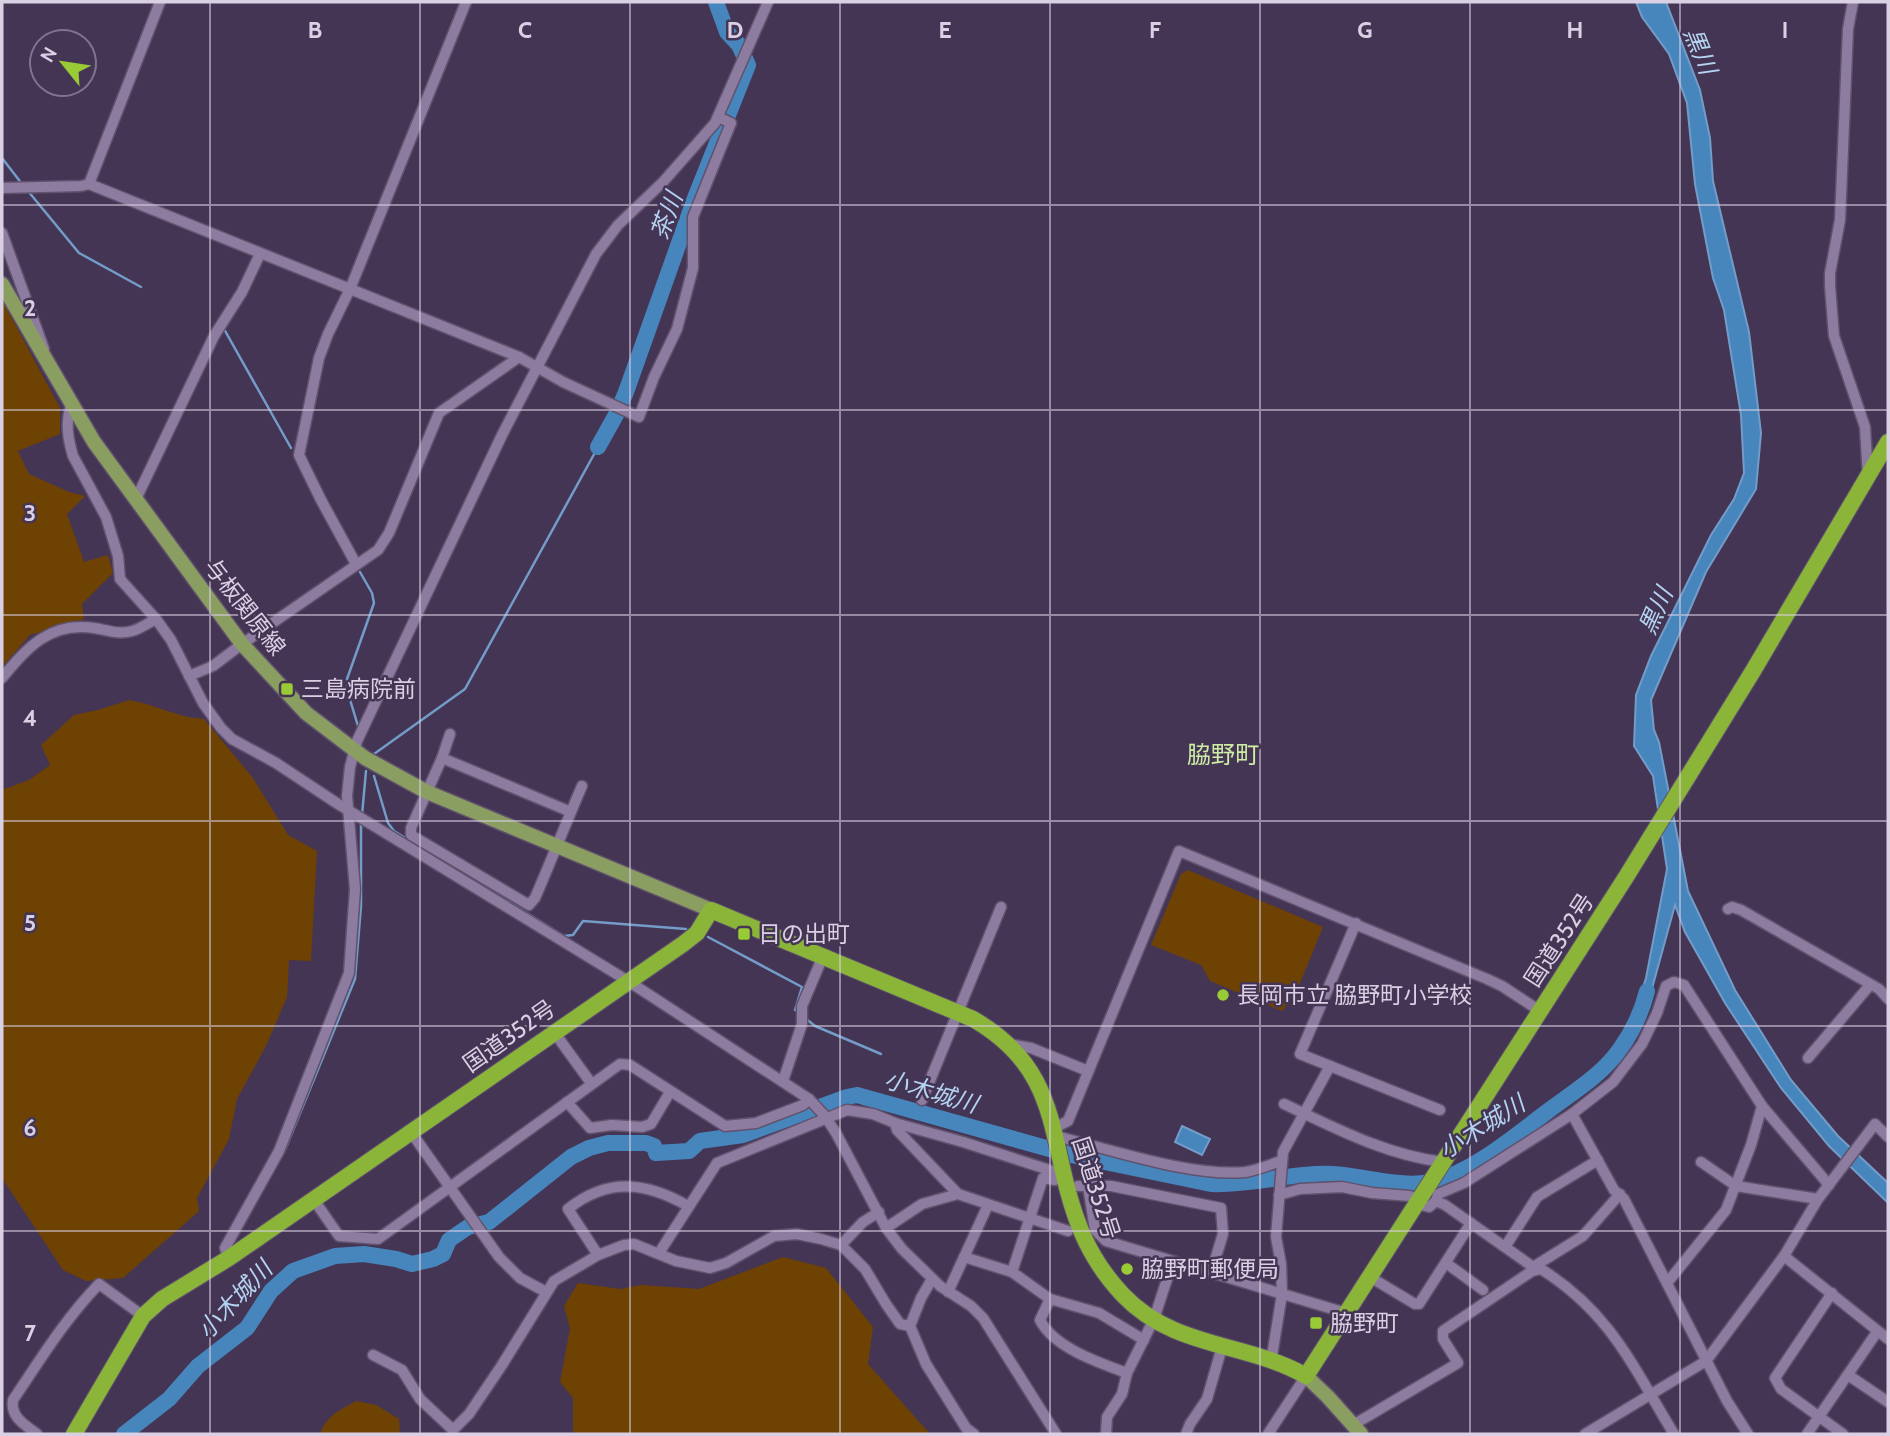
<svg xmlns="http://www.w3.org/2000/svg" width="1890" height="1436" font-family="Cabin,'Noto Sans JP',sans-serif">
  <rect width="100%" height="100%" fill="#453555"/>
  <g fill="#6e4203">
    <polygon points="2,300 60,408 60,434 18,451 29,474 69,492 85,496 67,514 84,562 108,555 113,573 82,604 84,619 30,635 2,667"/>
    <path d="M129,700c26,4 49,18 75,19l49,59 35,57 29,16 -6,110 -22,-1 -2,37 -21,49 -29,53 -8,40 -32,59 2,13 -76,67 -37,3 -23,-11 -61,-92v-388l27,-10 21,-15 -9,-20 33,-30 24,-5z"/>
    <polygon points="1188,870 1323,927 1296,993 1282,1011 1210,981 1201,965 1151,945 1181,874"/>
    <polygon points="783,1257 826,1268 873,1327 868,1364 930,1434 577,1434 573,1431 573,1398 560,1382 570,1329 564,1306 578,1283 620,1289 641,1285 699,1289"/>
    <path d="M356,1401l20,4 23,14 1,15h-80c6,-18 20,-24 36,-33z"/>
  </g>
  <g fill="#4786bc" stroke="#739cc8" stroke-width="2">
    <polygon points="1636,2 1666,2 1700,90 1710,138 1713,181 1749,332 1761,433 1756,489 1706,572 1651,700 1654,730 1659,742 1688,891 1735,990 1791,1080 1838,1136 1888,1183 1888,1203 1829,1146 1781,1088 1725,1003 1685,932 1675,905 1645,1014 1636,1009 1646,978 1667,869 1653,776 1634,746 1636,695 1651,656 1711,535 1734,499 1744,473 1741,415 1724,310 1713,278 1695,184 1687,103 1669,54 1642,17"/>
    <polygon points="1182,1126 1210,1139 1202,1155 1175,1142"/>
  </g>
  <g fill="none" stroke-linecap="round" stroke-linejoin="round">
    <g stroke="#739cc8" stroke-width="2.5">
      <polyline points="2,158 22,184"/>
      <polyline points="28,191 79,253 141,287"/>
      <polyline points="224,329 291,448"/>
      <polyline points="358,726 348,693 347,679 374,603 372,593 360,572"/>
      <polyline points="374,754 465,689 598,447"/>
      <polyline points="374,776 388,823 394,831 564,936 573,935 583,921 686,929"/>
      <polyline points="362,815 366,771"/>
      <polyline points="708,937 802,987 795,1010 797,1011"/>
      <polyline points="805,1018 815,1026 881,1054"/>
      <polyline points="285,1150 355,979 361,906 361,821"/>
    </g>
    <g stroke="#4786bc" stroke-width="16">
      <polyline points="598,447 617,413 626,392 695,198 748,65 739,45 727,32 716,2"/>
      <path d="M124,1434l45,-35 29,-33 49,-38 24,-37 22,-20 42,-15 29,-2 32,5 16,5 21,-5 10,-5 6,-14 19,-13 21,-5 82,-65 18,-9 19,-5h38l8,3 2,7 33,-2 11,-10 43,-6 104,-38 10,-2 214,60 140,29c41,2 81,-12 122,-10 36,2 77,18 112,4 37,-14 71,-43 103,-67 25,-19 54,-36 72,-62 13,-18 22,-38 27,-58"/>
    </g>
    <g stroke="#60526d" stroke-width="13">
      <g id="minor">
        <polyline points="466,2 350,289 519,357 563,382 639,417 654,377 677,329 693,268 693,217 731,123 718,117"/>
        <polyline points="1853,2 1848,29 1841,196 1840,220 1830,273 1830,286 1834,336 1865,427 1868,477"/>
        <polyline points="89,184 160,2"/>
        <polyline points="2,188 81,186 89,184 350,289 328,334 319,358 299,455 321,500 356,564"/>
        <polyline points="2,233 44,349"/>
        <path d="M71,406c-6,17 -3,33 2,50l33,61 12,39 2,23 36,40 15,21 32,63 18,25 11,11 44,24 62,41 290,177 181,118 16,17 11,17 50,95 16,21 38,37 31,20 12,12 73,116"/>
        <polyline points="136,499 214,336 242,292 260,254"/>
        <polyline points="189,676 213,666 242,644 378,550 389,533 439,413 519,357"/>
        <path d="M2,678c25,-30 48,-57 92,-50 13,2 24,7 38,3 8,-2 16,-8 24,-12"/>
        <polyline points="442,758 450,734"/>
        <path d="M571,812l-129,-54 -31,70v7l118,70 6,-7c16,-37 31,-75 47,-112"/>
        <polyline points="1728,909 1732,907 1741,910 1879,989 1888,999"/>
        <polyline points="1356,923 1300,1054 1440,1110"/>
        <polyline points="554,1032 591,1083"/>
        <polyline points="1009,1044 1031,1048 1088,1071"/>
        <polyline points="1808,1058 1870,985"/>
        <polyline points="783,1081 802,1024 802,1006 823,956"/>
        <polyline points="922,1100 1001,907"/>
        <polyline points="567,1102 590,1128 612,1125 642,1127 651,1124 670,1092"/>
        <path d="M1284,1104c51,24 102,51 159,58"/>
        <polyline points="1572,1114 1614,1190 1624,1199 1727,1401 1748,1434"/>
        <polyline points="895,1123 897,1130 958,1194 1068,1231"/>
        <polyline points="1054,1128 1068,1121 1179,851 1487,979 1502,986 1540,1011"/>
        <polyline points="411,1132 499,1257 520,1278 546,1292"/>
        <path d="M1056,1136c53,13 136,41 189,36 13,-2 24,-7 36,-11"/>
        <polyline points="1701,1162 1736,1186 1818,1199"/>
        <polyline points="1078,1186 1111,1186 1221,1208 1223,1234 1211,1273"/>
        <polyline points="1088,1186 1095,1230 1106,1241 1346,1313"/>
        <polyline points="1279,1195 1300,1189 1342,1187 1372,1193 1410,1196 1419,1200"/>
        <polyline points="314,1200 339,1236 378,1239 620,1064 630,1065 725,1126 756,1123 803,1105 809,1099"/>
        <polyline points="1436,1201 1445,1205 1536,1269"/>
        <polyline points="1417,1204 1429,1207 1436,1201 1438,1194 1464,1183 1572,1114 1613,1082 1642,1044 1657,1013 1666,986 1674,982 1684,985 1762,1106 1829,1185"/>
        <polyline points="886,1228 922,1204 958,1194"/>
        <polyline points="841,1245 863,1222 879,1212"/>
        <polyline points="1505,1247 1537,1197 1598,1160"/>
        <polyline points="659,1253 717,1163 847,1110 873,1114 895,1123 963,1142 1065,1175"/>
        <path d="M598,1255l-30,-46c40,-32 78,-27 120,-3"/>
        <polyline points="1784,1256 1888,1339"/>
        <path d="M964,1257l48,15 38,27 -10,21c14,28 60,43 87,53l27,-54 19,-58"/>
        <polyline points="229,1258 225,1248 279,1151 349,973 355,889 347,796 350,767 357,741 502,435 596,254 618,225 663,182 715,123 768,2"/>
        <polyline points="1446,1263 1483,1290"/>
        <polyline points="1533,1267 1583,1236 1620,1194"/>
        <polyline points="1012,1272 1043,1178 1055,1180"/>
        <polyline points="1370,1277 1415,1304 1419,1304 1471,1223"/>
        <polyline points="932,1279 921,1298 910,1326 926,1364 966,1428 974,1434"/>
        <polyline points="1667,1283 1726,1210 1751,1145 1762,1106"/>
        <polyline points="948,1292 988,1205"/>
        <polyline points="1832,1293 1775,1378 1781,1389 1843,1434"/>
        <polyline points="1050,1299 1099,1313 1144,1340"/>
        <polyline points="373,1355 402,1370 420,1399 453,1430 469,1414 502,1365 554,1281 598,1255 624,1245 634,1244 676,1261 710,1268 726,1263 774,1236 797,1234 821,1239 841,1245 865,1269 886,1304 900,1324 910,1326"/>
        <polyline points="1271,1362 1282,1294 1281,1264 1276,1237 1283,1152 1330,1066"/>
        <polyline points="1848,1375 1888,1402"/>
        <path d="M1353,1425l105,-62 -15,-24v-8l89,-60 9,-2c70,44 92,98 133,165"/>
        <path d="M37,1434c-12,-9 -27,-17 -24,-34 27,-40 52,-81 86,-116l44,32"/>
        <polyline points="1106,1434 1107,1417 1122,1394 1127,1373"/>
        <polyline points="1186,1434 1190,1424 1207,1399 1222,1347"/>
        <polyline points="1268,1434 1306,1376"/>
        <polyline points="1585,1434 1706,1361 1784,1256 1818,1199 1875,1124 1888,1137"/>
        <polyline points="1807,1434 1877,1332"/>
      </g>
    </g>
    <g stroke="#60526d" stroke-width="17">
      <g id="major">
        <polyline points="2,284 94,442 242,644 306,713 365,758 427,792 711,910"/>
        <polyline points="1306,1376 1328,1397 1361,1434"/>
      </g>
    </g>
    <g stroke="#60526d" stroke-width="18">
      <path id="highway" d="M74,1434l69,-118 19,-17 67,-41 454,-314 14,-11 14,-23 262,109c94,54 73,129 109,214 10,23 24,44 41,62 51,54 124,47 183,81l320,-499 127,-206 135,-229"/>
    </g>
    <use href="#minor" stroke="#8d7ba0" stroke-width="10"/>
    <use href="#major" stroke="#8b9e62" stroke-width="14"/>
    <use href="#highway" stroke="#8ab539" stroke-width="16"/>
  </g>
  <path fill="none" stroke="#dad0e4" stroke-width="2" stroke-opacity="0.55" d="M210,2v1432M420,2v1432M630,2v1432M840,2v1432M1050,2v1432M1260,2v1432M1470,2v1432M1680,2v1432M2,205h1886M2,410h1886M2,615h1886M2,821h1886M2,1026h1886M2,1231h1886"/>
  <g fill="#99cb36" stroke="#453555" stroke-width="2.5">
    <rect x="280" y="682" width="14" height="14" rx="3.5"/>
    <rect x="737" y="927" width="14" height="14" rx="3.5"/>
    <circle cx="1223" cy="995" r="7"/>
    <circle cx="1127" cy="1269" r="7"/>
    <rect x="1309" y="1316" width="14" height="14" rx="3.5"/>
  </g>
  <g text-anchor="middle" stroke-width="5" stroke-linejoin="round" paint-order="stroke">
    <g font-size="23" fill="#dad0e4" stroke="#453555">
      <text transform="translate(245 607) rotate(52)" y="8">与板関原線</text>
      <text transform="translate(1559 940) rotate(-57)" y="8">国道352号</text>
      <text transform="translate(509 1036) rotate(-35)" y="8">国道352号</text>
      <text transform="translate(1096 1188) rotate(72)" y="8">国道352号</text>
    </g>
    <g font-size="23" fill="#dad0e4" stroke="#453555" text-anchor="start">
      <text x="301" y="697">三島病院前</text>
      <text x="758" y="942">日の出町</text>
      <text x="1237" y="1003">長岡市立 脇野町小学校</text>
      <text x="1141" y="1277">脇野町郵便局</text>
      <text x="1330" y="1331">脇野町</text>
    </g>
    <g font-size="24" font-style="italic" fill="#b4d3f1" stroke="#453555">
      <text transform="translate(1700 51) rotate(68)" y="8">黒川</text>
      <text transform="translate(667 216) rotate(-70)" y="8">茶川</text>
      <text transform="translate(1656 611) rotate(-66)" y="8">黒川</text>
      <text transform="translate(931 1092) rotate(16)" y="8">小木城川</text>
      <text transform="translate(1482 1127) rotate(-32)" y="8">小木城川</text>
      <text transform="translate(235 1300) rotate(-47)" y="8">小木城川</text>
    </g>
    <g font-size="24" fill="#ceeca4" stroke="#453555">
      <text x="1223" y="763">脇野町</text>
    </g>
  </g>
  <g font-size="23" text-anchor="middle" font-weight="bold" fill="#dad0e4" stroke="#453555" stroke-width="5" stroke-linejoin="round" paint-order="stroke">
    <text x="315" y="38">B</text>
    <text x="525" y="38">C</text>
    <text x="735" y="38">D</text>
    <text x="945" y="38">E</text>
    <text x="1155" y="38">F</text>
    <text x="1365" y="38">G</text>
    <text x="1575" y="38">H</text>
    <text x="1785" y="38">I</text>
    <text x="30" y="316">2</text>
    <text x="30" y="521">3</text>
    <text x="30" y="726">4</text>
    <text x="30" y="931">5</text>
    <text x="30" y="1136">6</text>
    <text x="30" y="1341">7</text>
  </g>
  <rect width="1890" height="1436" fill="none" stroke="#dad0e4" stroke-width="7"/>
  <g transform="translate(63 63) rotate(300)"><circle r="33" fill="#453555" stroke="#81738e" stroke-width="2"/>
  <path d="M0-5L12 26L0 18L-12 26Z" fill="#99cb36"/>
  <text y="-10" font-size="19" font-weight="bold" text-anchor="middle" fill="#dad0e4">N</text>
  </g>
</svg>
